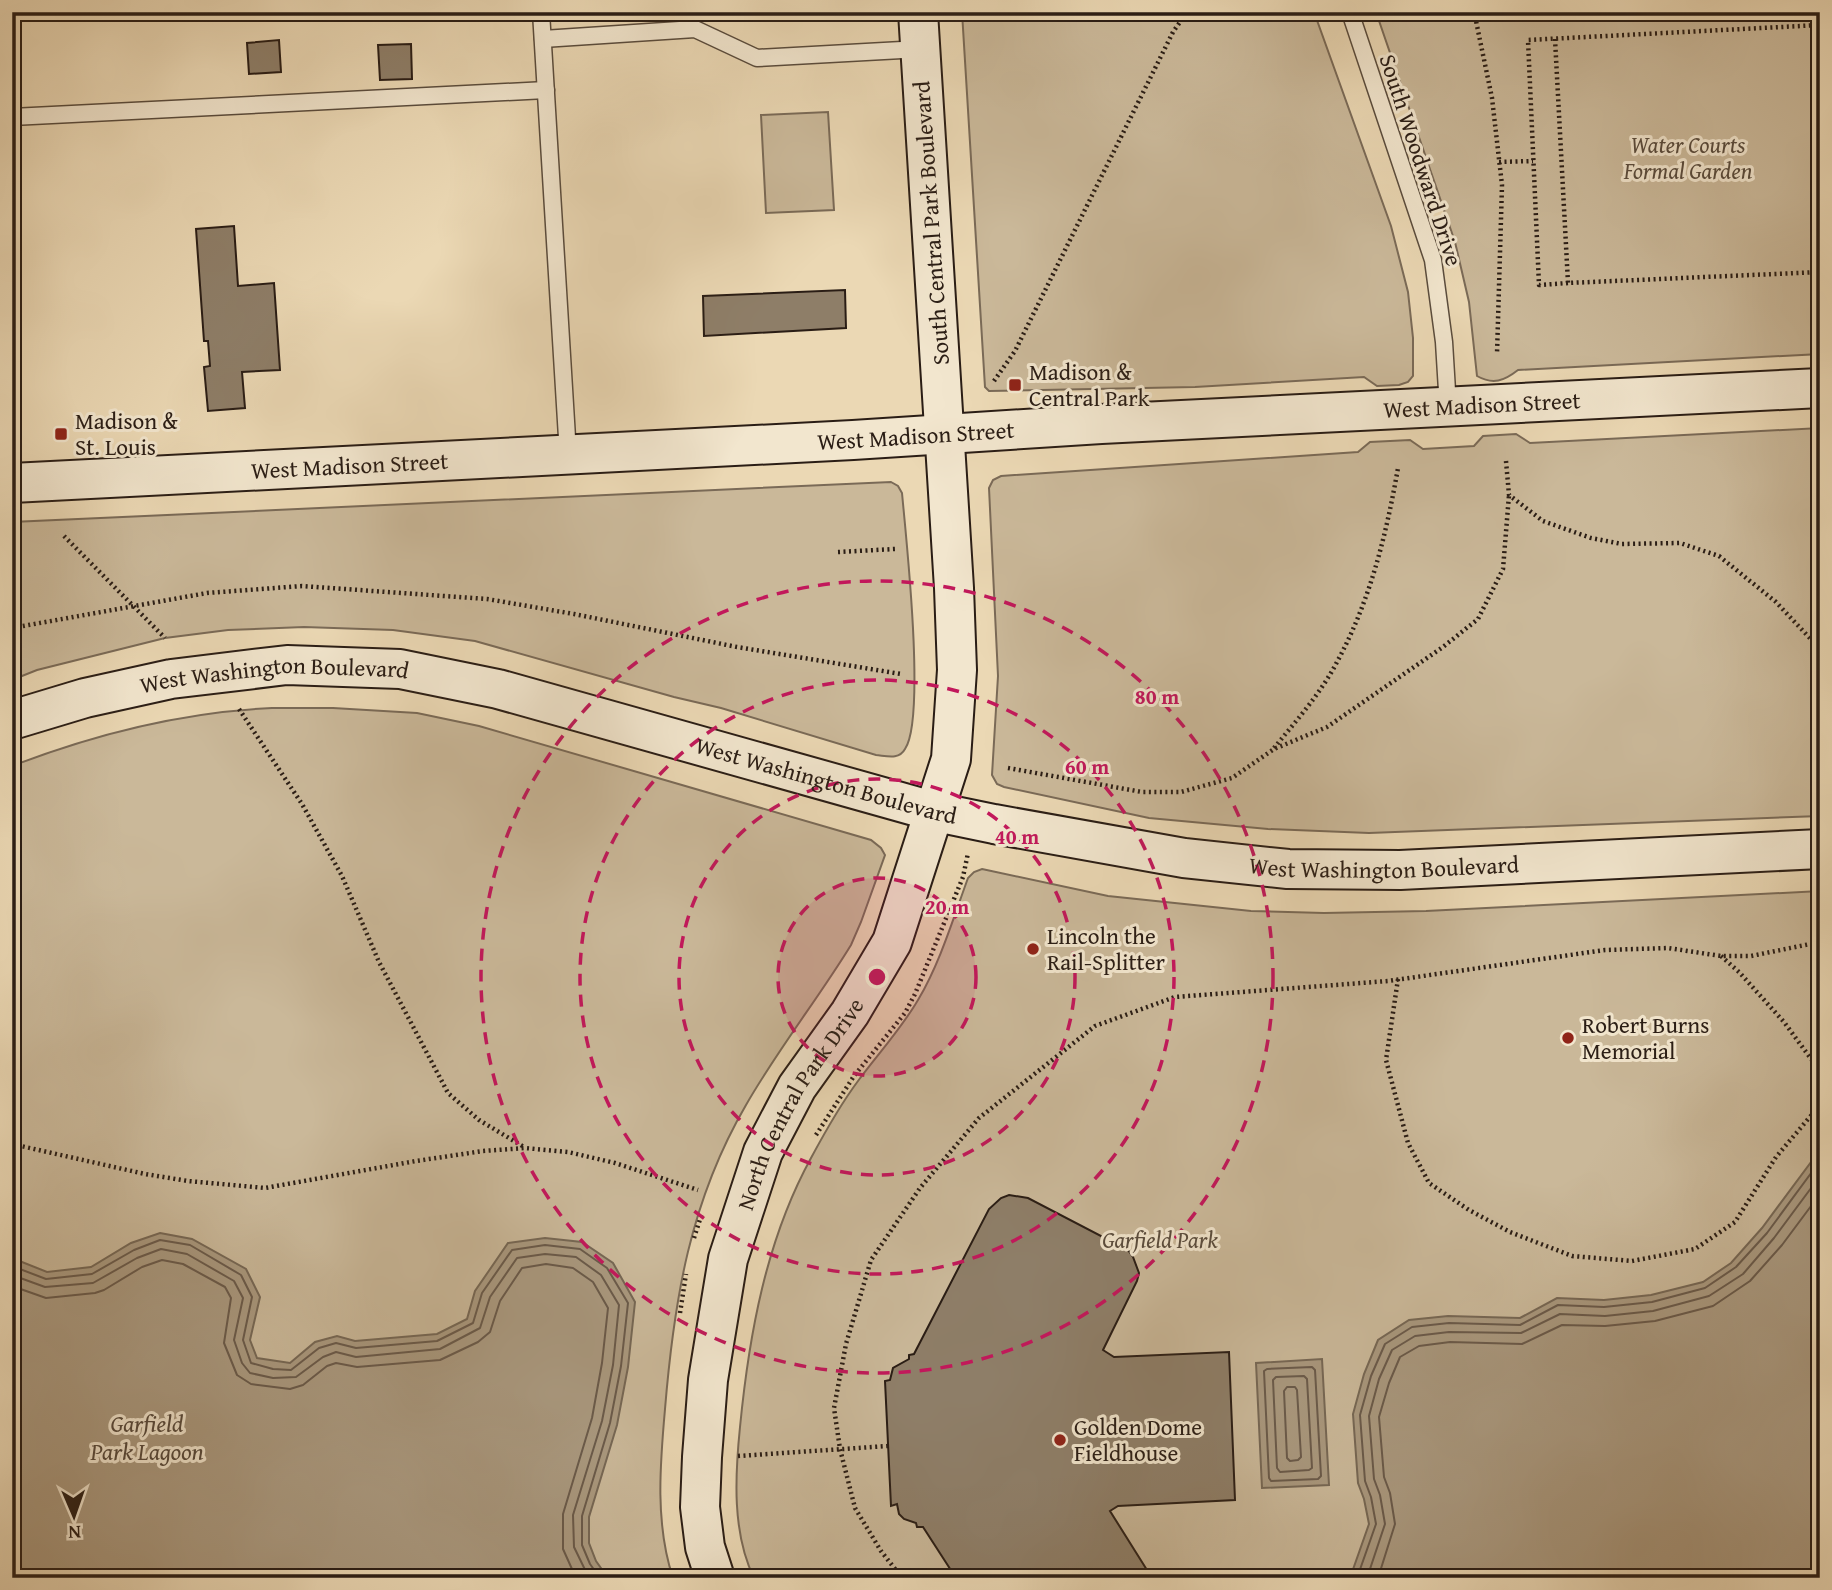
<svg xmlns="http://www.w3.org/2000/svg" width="1832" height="1590" font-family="'Gentium Book Plus',serif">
  <rect width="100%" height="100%" fill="#ebd8b4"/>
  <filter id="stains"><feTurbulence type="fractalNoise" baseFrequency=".00286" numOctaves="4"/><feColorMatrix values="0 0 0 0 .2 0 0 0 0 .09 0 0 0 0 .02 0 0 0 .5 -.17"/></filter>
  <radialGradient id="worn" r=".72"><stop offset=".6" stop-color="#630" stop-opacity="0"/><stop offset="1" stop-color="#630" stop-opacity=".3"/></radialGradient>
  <g fill="#cab899" stroke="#7a6a57" stroke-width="2">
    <polygon points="962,12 1314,12 1391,226 1408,292 1413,338 1413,376 1408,382 1399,385 1377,386 1364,377 1195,387 989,391 985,387"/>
    <path d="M1376,12h444v342l-302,16c-14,11 -25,15 -41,6l-8,-74 -14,-60z"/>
    <polygon points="828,112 834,210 766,213 761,115"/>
    <polygon points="1820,428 1820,816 1369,833 1268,829 1149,818 1004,787 997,784 992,775 998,676 989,488 993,480 1001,476 1358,452 1370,442 1410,440 1423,449 1474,446 1483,436 1516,434 1530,443"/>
    <path d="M891,482l7,4 4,7c4,44 24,225 3,256 -6,11 -18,7 -29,6l-155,-47 -47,-11 -199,-56 -82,-11 -89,-3 -76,3 -63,8 -128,32 -25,10v-158z"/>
    <path d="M272,708h61l84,5 62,13 392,114 10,8 4,7 -24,67 -10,23c-33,54 -73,104 -105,160 -56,96 -72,195 -81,304 -5,56 -10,115 8,169h-661v-812c83,-32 171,-54 260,-58z"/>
    <path d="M982,869l126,27 143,15 73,2 102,-2 394,-20v687h-1066c-22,-45 -19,-102 -14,-151 9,-92 26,-187 71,-269 14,-26 29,-53 47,-77 20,-27 43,-52 60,-81 22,-37 35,-81 50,-122l6,-6z"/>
  </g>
  <g fill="#a9987e" stroke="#766754" stroke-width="2">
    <polygon points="1820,1150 1820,1578 1350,1578 1369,1524 1364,1499 1358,1483 1353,1414 1364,1374 1378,1340 1409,1320 1448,1316 1520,1318 1557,1298 1604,1300 1651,1295 1703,1282 1731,1263 1762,1228"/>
    <polygon points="160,1233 192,1239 246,1269 260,1297 250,1340 257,1358 290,1363 315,1342 337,1336 355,1341 437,1334 467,1319 475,1291 508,1243 545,1238 582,1242 613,1263 635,1302 628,1367 617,1425 589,1517 589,1543 596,1561 608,1578 12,1578 12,1258 47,1272 91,1267 131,1243"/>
    <polygon points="1322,1359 1329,1485 1262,1488 1256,1363"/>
  </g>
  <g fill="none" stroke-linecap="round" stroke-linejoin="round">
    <g stroke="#6a5a4a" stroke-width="2">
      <polyline points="12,1266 46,1279 92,1274 134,1250 160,1240 190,1245 241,1275 252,1297 243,1340 251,1363 273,1369 291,1370 319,1348 336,1343 356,1348 437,1341 473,1323 482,1293 512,1250 545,1245 580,1249 607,1268 628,1303 621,1366 610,1423 582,1516 582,1545 590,1564 600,1578"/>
      <polyline points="12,1275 45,1287 93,1283 137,1258 161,1249 187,1254 234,1281 243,1298 234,1340 242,1363 250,1373 273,1378 296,1377 323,1357 336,1352 356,1357 440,1349 480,1328 490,1297 517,1258 545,1254 576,1257 601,1275 619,1305 613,1365 602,1421 573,1515 574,1547 589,1578"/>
      <polyline points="12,1286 46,1298 95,1293 104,1290 142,1267 162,1260 183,1264 225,1287 231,1298 224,1343 237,1375 251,1384 290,1389 303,1385 327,1366 336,1363 357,1367 440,1360 478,1342 490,1332 500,1301 522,1268 546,1264 573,1268 593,1282 608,1308 602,1363 592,1418 563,1514 563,1549 576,1578"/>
      <polygon points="1312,1367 1315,1370 1321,1476 1318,1479 1271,1481 1269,1478 1264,1371 1267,1369"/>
      <polygon points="1304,1376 1307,1379 1312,1468 1309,1470 1280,1472 1277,1468 1273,1380 1276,1377"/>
      <polygon points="1287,1387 1295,1387 1297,1390 1301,1457 1298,1460 1290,1461 1287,1458 1284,1391"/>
      <polyline points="1357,1578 1376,1524 1371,1497 1365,1481 1360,1415 1371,1376 1385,1344 1412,1327 1449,1323 1520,1325 1558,1305 1604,1307 1652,1302 1705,1288 1736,1267 1767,1233 1820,1161"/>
      <polyline points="1367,1578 1385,1524 1380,1495 1374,1479 1369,1416 1379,1379 1392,1350 1415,1336 1449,1332 1521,1333 1560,1314 1605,1316 1653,1311 1709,1296 1743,1274 1774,1238 1820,1176"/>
      <polyline points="1378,1578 1395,1524 1390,1493 1384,1477 1379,1417 1389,1383 1400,1357 1419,1346 1450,1342 1522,1344 1562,1325 1605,1326 1655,1321 1713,1306 1750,1281 1782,1245 1820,1194"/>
    </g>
  </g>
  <g fill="#8e7e68" stroke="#2a1d15" stroke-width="2">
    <polygon points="279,40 281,72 249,74 247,43"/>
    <polygon points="411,44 412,79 380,80 378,45"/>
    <polygon points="234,226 238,286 274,283 280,370 242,372 245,408 208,411 204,367 210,366 208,341 204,341 196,229"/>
    <polygon points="845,290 846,328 704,336 703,296"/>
    <polygon points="1009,1195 1028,1198 1128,1250 1133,1257 1139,1273 1137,1281 1103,1350 1114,1357 1229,1352 1235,1500 1118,1506 1110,1511 1152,1578 956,1578 923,1527 917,1527 916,1523 904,1519 899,1514 897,1504 891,1506 885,1381 890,1380 893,1368 909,1359 909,1355 914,1354 989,1209 1001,1198"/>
  </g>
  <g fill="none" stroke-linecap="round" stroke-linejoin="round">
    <g stroke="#5a4c3d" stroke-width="19">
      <g id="lane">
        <polyline points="541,12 568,454"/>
        <polyline points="1350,12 1433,260 1444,342 1448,407"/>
        <polyline points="543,39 695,29 757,58 920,49"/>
        <polyline points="12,117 546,90"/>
      </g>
    </g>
    <g stroke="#2a1d15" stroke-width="42">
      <g id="secondary">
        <path id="s1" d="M12,483l841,-43 248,-16 719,-36"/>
        <path id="s2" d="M12,720l73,-22 86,-19 116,-14 113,4 98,20 438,123 58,12 190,34 104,11 112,1 420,-21"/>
        <path id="s3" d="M715,1578l-10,-31 -5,-40 2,-50 6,-77 20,-121 35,-107 34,-65 53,-74 42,-71 59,-183 6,-89 -3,-82 -36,-576"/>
      </g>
    </g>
    <g stroke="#2a1d15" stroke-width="4.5" stroke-dasharray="2 3.5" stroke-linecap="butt">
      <polyline points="1471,12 1476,21 1492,98 1502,185 1497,354"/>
      <polyline points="1555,39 1568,283 1820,272"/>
      <polyline points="1499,162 1533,161"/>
      <polyline points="1568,283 1539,285 1528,40 1820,25"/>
      <polyline points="994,381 1015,351 1173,32 1187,12"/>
      <polyline points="1506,461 1509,495 1543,521 1591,538 1622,544 1680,543 1719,556 1776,602 1820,649"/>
      <polyline points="64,536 165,638"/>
      <polyline points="838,552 895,549"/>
      <polyline points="12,628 207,593 302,586 487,599 574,614 737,647 901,674"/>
      <polyline points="239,709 302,804 342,876 379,962 448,1093 479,1120 524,1147"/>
      <path d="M1274,748c22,-27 47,-55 63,-86 33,-61 49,-126 61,-194"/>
      <polyline points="1008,768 1142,792 1181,792 1232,778 1274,749 1327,727 1443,647 1478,619 1503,569 1509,495"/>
      <polyline points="1721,956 1739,972 1784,1022 1820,1071"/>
      <polyline points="1398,979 1386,1060 1408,1143 1429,1183 1469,1210 1510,1232 1572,1256 1632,1261 1695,1249 1735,1222 1776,1157 1820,1105"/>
      <polyline points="816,1135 854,1076 905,1013 915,994 963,877 968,853"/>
      <polyline points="12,1144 145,1174 188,1181 265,1188 416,1161 483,1151 525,1148 568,1152 615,1163 698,1190"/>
      <polyline points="694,1238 702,1213"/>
      <polyline points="680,1313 686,1274"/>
      <polyline points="738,1456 888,1446"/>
      <polyline points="902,1578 881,1551 855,1508 840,1449 834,1408 846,1344 871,1260 920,1188 979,1118 1095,1026 1175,997 1388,981 1605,950 1668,948 1721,956 1751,956 1820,942"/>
    </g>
    <use href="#lane" stroke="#f2e6ce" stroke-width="16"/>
    <use href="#secondary" stroke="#f2e6ce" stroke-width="38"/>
  </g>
  <circle cx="877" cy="977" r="99" fill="#c2185b" fill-opacity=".12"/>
  <g fill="none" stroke="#c2185b" stroke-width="3.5" stroke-dasharray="12 9">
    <circle cx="877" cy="977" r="99"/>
    <circle cx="877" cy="977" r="198"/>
    <circle cx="877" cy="977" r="297"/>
    <circle cx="877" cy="977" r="396"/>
  </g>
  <g fill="#8f2418" stroke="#f2e6ce" stroke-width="2.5">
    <rect x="1008" y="378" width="14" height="14" rx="3.5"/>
    <rect x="54" y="427" width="14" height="14" rx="3.5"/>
    <circle cx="1033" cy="949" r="7"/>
    <circle cx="1568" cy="1038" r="7"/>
    <circle cx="1060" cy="1440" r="7"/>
  </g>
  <g text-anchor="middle" stroke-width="6" stroke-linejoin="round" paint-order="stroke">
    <g font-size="23" font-style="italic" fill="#5a4c3d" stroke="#f2e6ce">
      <text x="1688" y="153">Water Courts<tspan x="1688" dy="26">Formal Garden</tspan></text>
      <text x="1160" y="1248">Garfield Park</text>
    </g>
    <g font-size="23" fill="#2a1d15" stroke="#f2e6ce">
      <text transform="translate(1421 160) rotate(72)" y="8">South Woodward Drive</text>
      <text transform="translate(931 223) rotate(-94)" y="8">South Central Park Boulevard</text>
      <text dy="8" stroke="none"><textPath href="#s1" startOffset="1472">West Madison Street</textPath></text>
      <text dy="8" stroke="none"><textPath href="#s1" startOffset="905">West Madison Street</textPath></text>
      <text dy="8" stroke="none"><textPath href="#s1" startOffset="338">West Madison Street</textPath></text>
      <text dy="8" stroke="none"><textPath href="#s2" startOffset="268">West Washington Boulevard</textPath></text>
      <text dy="8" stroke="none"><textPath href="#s2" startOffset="835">West Washington Boulevard</textPath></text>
      <text dy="8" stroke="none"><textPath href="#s2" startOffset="1402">West Washington Boulevard</textPath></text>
      <text dy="8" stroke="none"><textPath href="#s3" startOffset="495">North Central Park Drive</textPath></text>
    </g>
    <g font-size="23" fill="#2a1d15" stroke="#f2e6ce" text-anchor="start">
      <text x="1029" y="380">Madison &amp;<tspan x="1029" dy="26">Central Park</tspan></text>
      <text x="75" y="429">Madison &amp;<tspan x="75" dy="26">St. Louis</tspan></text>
      <text x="1047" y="944">Lincoln the<tspan x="1047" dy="26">Rail-Splitter</tspan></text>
      <text x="1582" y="1033">Robert Burns<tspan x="1582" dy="26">Memorial</tspan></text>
      <text x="1074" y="1435">Golden Dome<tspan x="1074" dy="26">Fieldhouse</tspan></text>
    </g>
    <g font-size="24" font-style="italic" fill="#56483a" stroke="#f2e6ce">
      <text x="147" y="1432">Garfield<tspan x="147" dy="28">Park Lagoon</tspan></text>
    </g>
  </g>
  <circle cx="877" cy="977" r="10" fill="#c2185b" stroke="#f2e6ce" stroke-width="3.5"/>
  <g font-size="21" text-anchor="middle" font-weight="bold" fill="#c2185b" stroke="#f2e6ce" stroke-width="6" stroke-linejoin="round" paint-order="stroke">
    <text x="1157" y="704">80 m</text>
    <text x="1087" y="774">60 m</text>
    <text x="1017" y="844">40 m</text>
    <text x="947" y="914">20 m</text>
  </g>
  <rect width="1832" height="1590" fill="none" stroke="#ebd8b4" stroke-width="42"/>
  <rect x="14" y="14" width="1804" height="1562" fill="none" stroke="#2a1d15" stroke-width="3.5"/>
  <rect x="21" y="21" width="1790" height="1548" fill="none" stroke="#2a1d15" stroke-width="2"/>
  <g transform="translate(74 1516) rotate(178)" stroke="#f2e6ce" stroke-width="5" paint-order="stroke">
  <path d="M0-5L12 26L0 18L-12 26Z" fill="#2a1d15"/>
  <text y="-10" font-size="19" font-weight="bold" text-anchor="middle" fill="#2a1d15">N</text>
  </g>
  <rect width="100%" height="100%" filter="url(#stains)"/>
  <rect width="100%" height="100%" fill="url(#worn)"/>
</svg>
